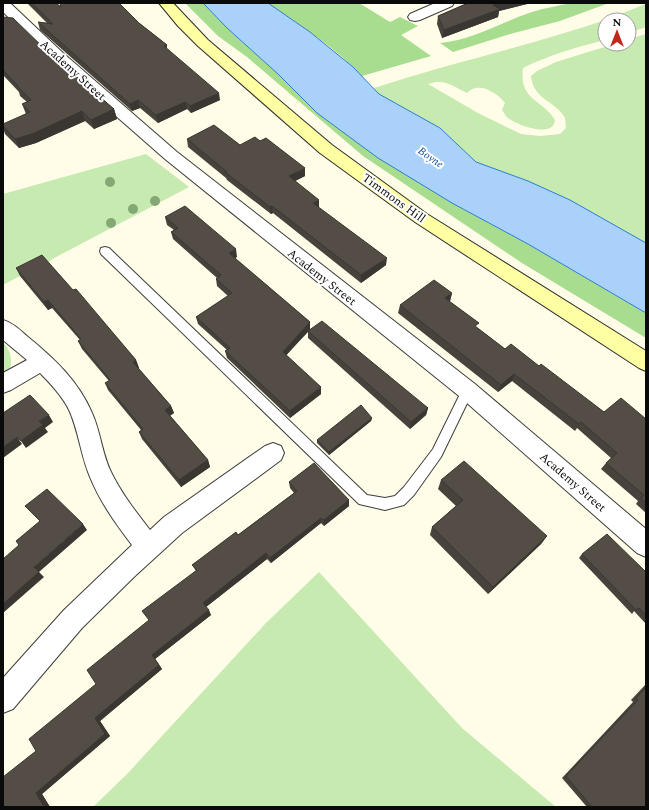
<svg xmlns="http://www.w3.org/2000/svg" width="649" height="810" font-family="Spectral,serif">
  <rect width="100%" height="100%" fill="#fffde7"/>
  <g fill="#c7eab0">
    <polygon points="646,4 646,27 629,33 629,20 605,20"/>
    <path d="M605,20v20c-28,7 -56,15 -82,28 -4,33 18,30 32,52 -2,19 -38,5 -47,-2 -3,-2 -4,-6 -6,-8l3,-7c-6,-8 -19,-17 -29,-15 -3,0 -7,3 -9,5 -14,-7 -23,-15 -39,-9l50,29 43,21 19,2 20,-2 6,-6c-1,-3 0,-7 -1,-10 -9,-17 -32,-18 -34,-42l6,-5 19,-9 58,-18h15v-5l17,-5v209l-76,-43 -42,-19 -52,-19 -36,-34 -61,-34 -5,-6c76,-25 155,-42 231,-68z"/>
    <polygon points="146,154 189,187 3,285 3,194"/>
    <path d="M3,343c7,5 10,17 7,26 -1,2 -5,5 -7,7z"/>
    <polygon points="319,572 462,728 556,807 93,807 128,773 266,623"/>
  </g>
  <g fill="#a8dc8e">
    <polygon points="185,3 203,3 227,28 278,74 452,203 528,244 646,313 646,338 522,263 363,156 247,57 218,36"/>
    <path d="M268,3h91l31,19 10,-5 18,9 -17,9 30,21 -69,20c-27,-29 -62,-51 -94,-73z"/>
    <path d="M571,3h38l-49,18 -50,13 -57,18 -13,-9c32,-3 62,-21 92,-31 12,-4 26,-6 39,-9z"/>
  </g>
  <polygon fill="#a9d1f9" stroke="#2c7dd3" points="203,3 268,3 310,32 353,67 379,94 440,128 476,162 528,181 570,200 646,243 646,313 528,244 452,203 378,158 317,113 278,74 227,28"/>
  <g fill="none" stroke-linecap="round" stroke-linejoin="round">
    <g stroke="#3d3d3d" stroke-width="2">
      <polygon id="service" points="105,247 109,248 367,495 385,498 395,496 404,487 433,449 463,388 467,386 471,388 473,391 441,457 414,495 404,505 385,510 359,504 101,254 100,251 101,248"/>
    </g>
    <g stroke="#3d3d3d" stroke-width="2">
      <g id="minor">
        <polygon points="435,3 454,3 452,6 420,20 415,21 410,20 408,17 410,14"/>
        <path d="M3,320c10,3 17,10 25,17 26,21 51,45 64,76 9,20 10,42 20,61 10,20 24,38 38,56l14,-13 101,-71 8,-3 8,3 3,7 -3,7 -99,73 -47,43 -53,52 -69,81 -10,4v-35l61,-68 68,-65c-16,-21 -32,-43 -42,-68 -9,-21 -11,-44 -20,-65 -6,-14 -19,-28 -30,-39l-29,17 -8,3v-20l24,-13 -24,-20z"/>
      </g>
    </g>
    <g stroke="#3d3d3d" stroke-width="2">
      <polygon id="tertiary" points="3,3 10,3 63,53 177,152 475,384 646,529 646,557 637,553 459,396 165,159 52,60 3,12"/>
    </g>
    <g stroke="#2c2c2c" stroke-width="2">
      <polygon id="secondary" points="159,3 173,3 208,40 332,145 427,214 646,351 646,371 639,368 415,222 320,153 198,46 178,26"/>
    </g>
    <use href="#service" fill="#fff" fill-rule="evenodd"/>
    <use href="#minor" fill="#fff" fill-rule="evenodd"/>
    <use href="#tertiary" fill="#fff" fill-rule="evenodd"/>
    <use href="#secondary" fill="#feffa2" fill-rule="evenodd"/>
  </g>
  <g fill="#84a876">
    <circle cx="110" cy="182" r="5"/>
    <circle cx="155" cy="201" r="5"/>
    <circle cx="133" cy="209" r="5"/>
    <circle cx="111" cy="223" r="5"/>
  </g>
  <g fill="#47423c">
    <polygon points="27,3 56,3 61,7 139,23 167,45 167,50 220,100 191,113 187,109 158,123 140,108 132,111 40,30 38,22 47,23"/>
    <polygon points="468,3 531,3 499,11 498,17 442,38 437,24 438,16"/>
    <polygon points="3,17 48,52 114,109 117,119 94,129 85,121 36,143 19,148 5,134 3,128 3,126 26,114 22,104 27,102 20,96 19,92 3,75"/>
    <polygon points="187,139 240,145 305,176 295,181 319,208 386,265 361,283 273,213 271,214 227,180 226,178 188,147"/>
    <polygon points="165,217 237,257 234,258 310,322 310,329 428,408 426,415 410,429 308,338 308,332 286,355 321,394 290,418 227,358 225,351 227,350 198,324 196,317 228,296 217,286 216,279 217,278 173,239 171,232 174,230 167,225"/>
    <polygon points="16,268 73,290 136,360 139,368 138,368 171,406 174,413 170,416 208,460 210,467 181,487 142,439 139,432 141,430 108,390 105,383 109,381 82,349 78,341 80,340 52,308 48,310 20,276"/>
    <polygon points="452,293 450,301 449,302 477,328 505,349 539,366 604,412 646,419 646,513 636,504 638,501 601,469 606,463 611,458 577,428 575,431 512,381 498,392 398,313 400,305"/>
    <polygon points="372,418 371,421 329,455 317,443 317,440"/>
    <polygon points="441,480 547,536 541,544 488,594 430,535 432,527 456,506 438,489"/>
    <polygon points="289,482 349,500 349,506 324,526 321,523 271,563 267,559 206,607 211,615 155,659 162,669 100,721 110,736 42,794 50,807 3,807 36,751 96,684 149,620 196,571 192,565 238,535 294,493 290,488"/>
    <polygon points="582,554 646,572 646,624 634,611 632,614 579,558"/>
    <polygon points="646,684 646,754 645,755 646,807 587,807 562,778 633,702 631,700"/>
  </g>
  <g fill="#3a3631">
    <polygon points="501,3 531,3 499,11 498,17 442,38 444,30 493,5"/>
    <polygon points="219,93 220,100 191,113 190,106"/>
    <polygon points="138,100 140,108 132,111 130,104"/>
    <polygon points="185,102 187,109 158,123 156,115"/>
    <polygon points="114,109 117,119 94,129 91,120"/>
    <polygon points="82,111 85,121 36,143 19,148 15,139"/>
    <polygon points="305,168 305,176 289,184 289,176"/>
    <polygon points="319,200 319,208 313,203"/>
    <polygon points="272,206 273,213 271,214 270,207"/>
    <polygon points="236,249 237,257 230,261 229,253"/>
    <polygon points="387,258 386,265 361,283 361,275"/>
    <polygon points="452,293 450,301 443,306 445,298"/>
    <polygon points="48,300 52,308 48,310 44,302"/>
    <polygon points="310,322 310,329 283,359 283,352"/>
    <polygon points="136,360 139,368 136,370 133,362"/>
    <polygon points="514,374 512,381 498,392 501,385"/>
    <polygon points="321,387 321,394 290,418 290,411"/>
    <polygon points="171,406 174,413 167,417 165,410"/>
    <polygon points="428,408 426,415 410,429 411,422"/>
    <polygon points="49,415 53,422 45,428 48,432 26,448 21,441 39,421"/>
    <polygon points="372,418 371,421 329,455 329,452"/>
    <polygon points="17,437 22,444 3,458 3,447"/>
    <polygon points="208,460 210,467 181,487 179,480"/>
    <polygon points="349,500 349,506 324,526 324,520"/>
    <polygon points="321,518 321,523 271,563 270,558"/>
    <polygon points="83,524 87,530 39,572 44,577 3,613 3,604 34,567"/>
    <polygon points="547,536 541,544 488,594 493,587"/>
    <polygon points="266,553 267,559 206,607 203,603"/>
    <polygon points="209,610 211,615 155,659 162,669 100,721 110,736 42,794 50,807 44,807 36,793 95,718 152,655"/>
  </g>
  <g fill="#534d46" stroke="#3a3631">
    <polygon points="32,3 56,3 61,7 60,3 119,3 139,23 167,45 164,46 219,93 190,106 185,102 156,115 138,100 130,104 38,22 53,24"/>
    <polygon points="468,3 501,3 493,5 500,9 444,30 438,16"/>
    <polygon points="3,17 13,18 48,52 114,109 91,120 82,111 32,134 15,139 3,126 3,124 30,112 22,104 31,100 17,86 18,86 3,70"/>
    <polygon points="214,125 240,145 255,137 260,141 266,138 305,168 289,176 319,200 313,203 387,258 361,275 272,206 270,207 225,172 227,172 187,139"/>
    <polygon points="185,206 236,249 229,253 310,322 283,352 321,387 290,411 225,351 230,348 196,317 232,293 216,279 221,275 171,232 178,228 165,217"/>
    <polygon points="42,255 73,290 76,289 136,360 133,362 171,406 165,410 208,460 179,480 139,432 143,429 105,383 110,380 78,341 81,339 48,300 44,302 16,268"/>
    <polygon points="434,280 452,293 445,298 479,323 475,326 505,349 511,344 539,366 541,364 604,412 621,398 646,419 646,503 641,498 644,495 606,463 617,453 581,422 579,424 514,374 501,385 400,305"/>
    <polygon points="322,321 428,408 411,422 308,331"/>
    <polygon points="30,395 49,415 39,421 43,425 21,441 17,437 3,447 3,413"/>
    <polygon points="361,405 372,418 329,452 317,440"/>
    <polygon points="464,461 547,536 493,587 432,527 463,500 441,480"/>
    <polygon points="314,463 349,500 324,520 321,518 270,558 266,553 203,603 209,610 152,655 159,665 95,718 105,734 36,793 44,807 3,807 3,777 36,751 29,739 96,684 87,670 149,620 142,611 197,570 192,565 236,532 238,535 297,491 289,482"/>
    <polygon points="47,489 83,524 34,567 39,572 3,604 3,559 19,545 16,541 40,521 25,506"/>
    <polygon points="607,534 646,572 646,615 639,608 636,610 582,554"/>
    <polygon points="646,687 646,754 645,755 646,756 646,807 592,807 566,776 638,700 636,698"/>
  </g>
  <g text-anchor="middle" stroke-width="4" stroke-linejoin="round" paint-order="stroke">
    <g font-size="11" font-style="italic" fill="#0f4fa0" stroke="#fff">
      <text transform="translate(431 157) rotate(35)" y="4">Boyne</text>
    </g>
    <g font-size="12" fill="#0a0a0a" stroke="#fff">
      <text transform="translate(73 70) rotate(42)" y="4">Academy Street</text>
      <text transform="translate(394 198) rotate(36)" y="4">Timmons Hill</text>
      <text transform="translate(322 277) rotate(38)" y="4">Academy Street</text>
      <text transform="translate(573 482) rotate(41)" y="4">Academy Street</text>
    </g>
  </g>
  <rect width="649" height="810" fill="none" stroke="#0a0a0a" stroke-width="8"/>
  <g transform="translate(617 32)"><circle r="19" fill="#ffffff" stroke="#9d9d9d"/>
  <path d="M0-3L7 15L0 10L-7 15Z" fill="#bf291d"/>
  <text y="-6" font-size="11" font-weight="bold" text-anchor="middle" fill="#0a0a0a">N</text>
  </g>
</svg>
